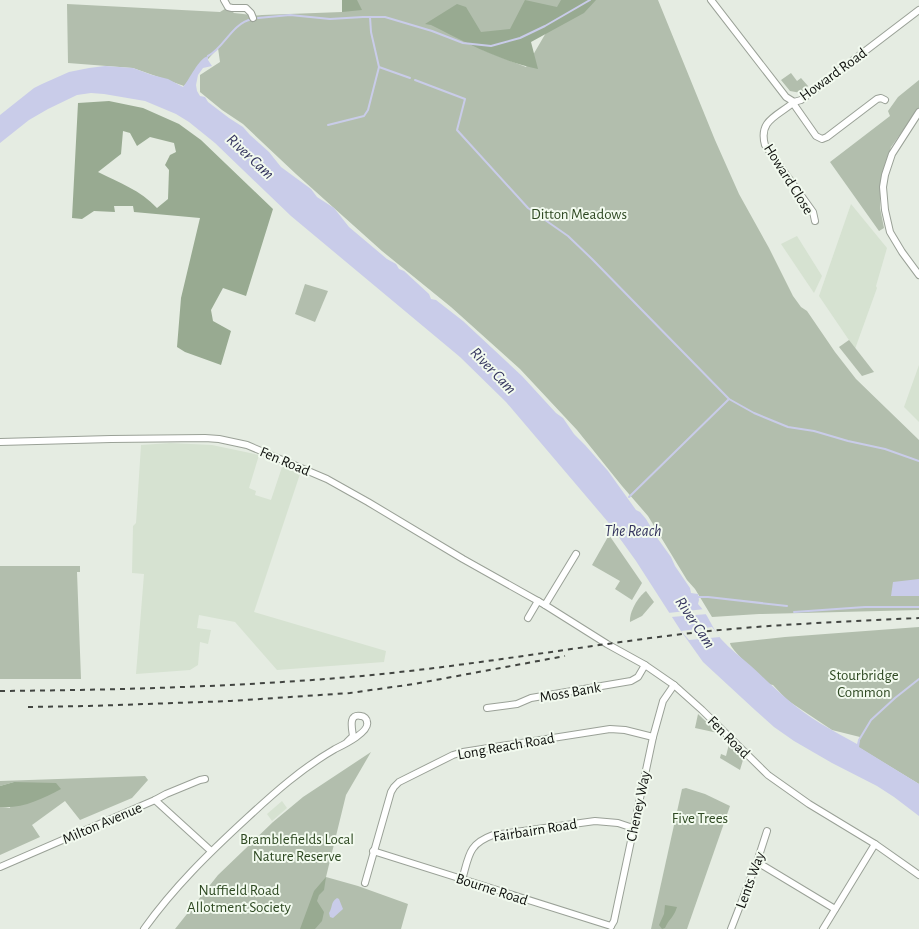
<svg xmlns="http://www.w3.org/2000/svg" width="919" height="929" font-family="'Alegreya Sans',sans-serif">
  <rect width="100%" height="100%" fill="#e5ece2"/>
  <g fill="#d6e2d1">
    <polygon points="851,204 887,248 876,286 877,288 855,349 819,296"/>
    <polygon points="797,236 822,276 814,293 781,244"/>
    <polygon points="919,365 919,422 904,407"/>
    <polygon points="170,443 212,445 259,455 249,488 256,491 255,495 271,500 283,464 301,471 254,612 386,651 384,662 277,670 235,622 199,615 197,628 211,630 208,644 200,642 198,665 190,670 136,674 144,574 132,573 133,526 136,523 141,445"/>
    <polygon points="282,801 287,808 272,821 267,814"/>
  </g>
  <g fill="#b2bead" fill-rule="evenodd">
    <path d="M342,0h316l57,140 24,54 30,54 24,48 8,11 6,4 28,41 21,27 63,61v170l-160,4 -47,3 -17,-28 -8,-9 -39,-64 -26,-30 -45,-56 -57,-61 -69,-62 -69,-56 -86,-77 -53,-50 -21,-14 -22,-18v-17l20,-13 -2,-14 -34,38 -51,-18 -65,-5 -1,-59 153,8 8,-5 6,6 18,2 -2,1 12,-1 80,-3zM547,31l-21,36 -43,-17z"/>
    <polygon points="791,73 797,81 801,78 808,86 801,93 790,91 781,80"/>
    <polygon points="919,80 919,108 891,147 880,185 880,208 884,228 879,231 830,162 890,116 888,111 898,97"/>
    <polygon points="305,284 328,291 315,322 295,314"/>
    <polygon points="849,340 874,372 862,376 839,347"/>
    <polygon points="609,535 642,583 632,600 615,589 620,581 592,565"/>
    <polygon points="0,566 80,566 80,572 77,572 81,679 0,679"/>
    <path d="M646,591l8,11 -12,14 -12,6c-1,-10 8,-25 16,-31z"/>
    <path d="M919,627v157l-61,-37 2,-10 -28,-7 -45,-30 -14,-15 -5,-1c-7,-8 -37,-33 -38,-41l55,-6z"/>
    <polygon points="698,714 718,733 695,728"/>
    <polygon points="729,744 743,760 740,770 720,758 721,754 726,756"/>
    <polygon points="371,752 346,795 326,877 358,886 408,904 401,929 175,929 218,875 273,822 303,797"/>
    <polygon points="145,776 148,780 132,798 80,820 65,801 32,825 40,837 0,855 0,807 10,808 14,782 0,786 0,781"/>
    <polygon points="686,788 705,794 730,806 687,929 651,929 682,789"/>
  </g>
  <g fill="#98aa91" fill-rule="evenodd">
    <polygon points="342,0 357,0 362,10 342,12"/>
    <path d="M525,0l32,7 4,-7h35l-12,13 -53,29 7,27c-38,-8 -73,-27 -107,-44l-6,-1 32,-20 9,3 15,25 29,-3z"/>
    <path d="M109,101l34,7 36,16 22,16 72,69 -27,87 -23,-8 -12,22 2,11 18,10 -10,34 -36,-13 -8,-5 4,-49 19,-80 -66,-6 -1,-6h-19l1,6 -21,-1 -12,8 -10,-1 6,-115zM123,131l7,2 7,13 13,-9 24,6 2,9 -6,3 -5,10 4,5 -1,29 -11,9c-17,-18 -37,-25 -59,-36l23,-18z"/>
    <path d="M14,782l42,1 5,6c-19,10 -39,20 -61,18v-21z"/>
    <polygon points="326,877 324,890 319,895 317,901 324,912 322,921 315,929 300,929 314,891"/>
    <path d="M665,905l12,2c-3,10 -8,12 -12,21l-3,1 -3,-4 5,-11z"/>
  </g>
  <g fill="#c9cce9">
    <path d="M208,56v4l4,6 -9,2 -5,7 -2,10 1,6 3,5 5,1 3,5 21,16 14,9 7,8 19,17 12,15 30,22 6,8 17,11 15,19 38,32 9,5 3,5 5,2 25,23 2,5 5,1 27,21 59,55 34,37 7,5 11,16 11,11 23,26 28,39 4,2 6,7 12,20 13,18 4,9 15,22 1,5 7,1 1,6 -1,4c10,10 14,24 23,35 9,10 20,18 30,27 12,11 23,22 36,33 20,18 46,32 70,45l1,-4 2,1 -1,6 60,37v32l-25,-19 -17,-11 -45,-23 -38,-22 -20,-14 -19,-17 -52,-48 -22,-31 -45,-70 -28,-39 -102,-120 -46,-45 -169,-141 -76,-73 -26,-21 -13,-8 -31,-13 -41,-7 -13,-1 -14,2 -29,14 -19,11 -29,23v-28l34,-27 8,-4 27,-12 20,-4 16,-2 28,2 19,7 16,4 15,8c7,-8 15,-28 25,-31z"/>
    <polygon points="919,579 919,596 891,596 893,582"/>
    <path d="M337,898l2,1 4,10 -10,9 -3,-1 -1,-4c4,-6 1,-10 8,-15z"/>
  </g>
  <g fill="#e5ece2">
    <polygon points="705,609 708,614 671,617 668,613"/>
    <polygon points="712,627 720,637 689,640 681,631"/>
  </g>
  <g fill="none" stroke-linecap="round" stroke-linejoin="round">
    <g stroke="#c9cce9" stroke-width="2">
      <polyline points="370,17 371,32 379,67 410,78"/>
      <polyline points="258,18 290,15 330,19 363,17 385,17 432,31 463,43 491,46 520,38 545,26 590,0"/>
      <path d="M208,56c17,-9 23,-32 44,-37"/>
      <polyline points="415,80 465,99 457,130 528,208 568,236 592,259 729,399 754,413 788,427 814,431 848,441 885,449 919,461"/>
      <polyline points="328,125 364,116 368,110 379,67"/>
      <polyline points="629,497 729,399"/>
      <polyline points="697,597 708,597 787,606"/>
      <polyline points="794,612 865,607 919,607"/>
      <polyline points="859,740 871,720 895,698 919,679"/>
    </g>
    <g stroke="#9aa197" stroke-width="8">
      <g id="street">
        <polyline points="224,0 228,7 232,8 246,8 251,13 253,18"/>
        <polyline points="711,0 786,97 794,102 801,100 919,10"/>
        <polyline points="919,112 892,154 885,175 883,187 885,210 890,232 902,252 919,275"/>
        <path d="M815,221l-2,-9 -48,-67c-7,-25 13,-29 29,-43l1,4 21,30 6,3 5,-2 50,-38 4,-1 4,2"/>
        <polyline points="0,442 111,439 205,438 219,439 247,445 327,479 368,502 463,559 545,605 607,644 645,665 674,685 702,710 768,775 809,804 875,844 919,875"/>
        <polyline points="545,605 576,554"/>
        <polyline points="528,618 538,601"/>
        <polyline points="487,708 517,704 531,698 631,681 638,677 645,665"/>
        <polyline points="155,800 211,851"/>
        <polyline points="373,851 611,926"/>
        <polyline points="757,862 835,909"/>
        <polyline points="0,867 155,800 166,794 200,780 205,779"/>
        <path d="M462,880c7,-24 6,-36 31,-45l102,-14 23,2 15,5"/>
        <polyline points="365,883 391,792 394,787 399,782 453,755 463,752 610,729 625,730 653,737"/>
        <polyline points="611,926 614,921 653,737 663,701 674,685"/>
        <path d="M144,929c30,-42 65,-76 103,-111 27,-25 55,-50 88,-69 8,-4 35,-17 32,-27 0,-3 -3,-6 -6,-6 -13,-3 -9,13 -8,20l-6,6"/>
        <polyline points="731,929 757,862 767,831"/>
        <polyline points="823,929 875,844"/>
      </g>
    </g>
    <use href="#street" stroke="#fff" stroke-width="6"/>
    <g stroke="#424541" stroke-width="2" stroke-dasharray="5 5" stroke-linecap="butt">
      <path d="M0,691c113,-1 226,-4 338,-13 113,-9 224,-29 336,-43 81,-10 163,-13 245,-17"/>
      <polyline points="28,707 89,706 231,701 350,693 414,684 565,656"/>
    </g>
  </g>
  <g text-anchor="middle" stroke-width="4" stroke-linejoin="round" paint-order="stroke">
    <g font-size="15" fill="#0e100d" stroke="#f2faef">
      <text transform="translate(833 74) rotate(-36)" y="5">Howard Road</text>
      <text transform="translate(789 179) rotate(58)" y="5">Howard Close</text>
      <text transform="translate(285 461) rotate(23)" y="5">Fen Road</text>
      <text transform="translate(570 692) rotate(-10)" y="5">Moss Bank</text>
      <text transform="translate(729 737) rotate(45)" y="5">Fen Road</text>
      <text transform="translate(506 746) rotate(-10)" y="5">Long Reach Road</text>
      <text transform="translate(638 806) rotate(-78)" y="5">Cheney Way</text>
      <text transform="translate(102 823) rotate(-23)" y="5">Milton Avenue</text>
      <text transform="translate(535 830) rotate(-9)" y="5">Fairbairn Road</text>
      <text transform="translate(750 880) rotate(-70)" y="5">Lents Way</text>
      <text transform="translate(492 889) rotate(18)" y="5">Bourne Road</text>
    </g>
    <g font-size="15" fill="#2e4922" stroke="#f2faef">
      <text x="579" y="219">Ditton Meadows</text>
      <text x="864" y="680">Stourbridge<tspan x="864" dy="17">Common</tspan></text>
      <text x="700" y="823">Five Trees</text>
      <text x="297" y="844">Bramblefields Local<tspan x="297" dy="17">Nature Reserve</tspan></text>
      <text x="239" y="895">Nuffield Road<tspan x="239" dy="17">Allotment Society</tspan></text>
    </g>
    <g font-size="16" font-style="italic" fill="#34345e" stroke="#f2faef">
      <text transform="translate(251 156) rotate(43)" y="6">River Cam</text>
      <text transform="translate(494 370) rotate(46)" y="6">River Cam</text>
      <text x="633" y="536">The Reach</text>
      <text transform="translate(696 622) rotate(56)" y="6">River Cam</text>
    </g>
  </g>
</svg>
